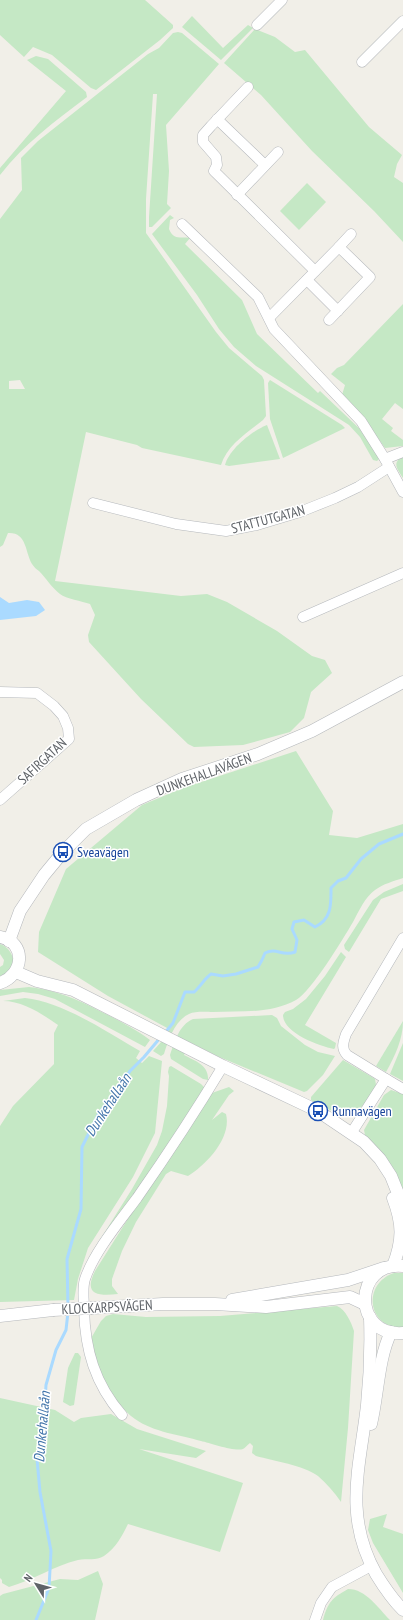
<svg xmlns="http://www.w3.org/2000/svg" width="403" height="1620" font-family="'PT Sans Narrow',sans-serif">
  <rect width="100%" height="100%" fill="#f1efe8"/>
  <g fill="#c5e8c5" fill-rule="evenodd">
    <polygon points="0,0 145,0 173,25 173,28 160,40 96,90 91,88 52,55 33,47 24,57 0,35"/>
    <polygon points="192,16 223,48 248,25 253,28 221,60 182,27"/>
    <polygon points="255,29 275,37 295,52 305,50 369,127 402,155 397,164 394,177 403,183 403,242 374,211 312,151 261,95 224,63"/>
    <path d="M178,32l4,1 37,31 -53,61 3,46 -2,33 4,4 -19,19h-3v-10l8,-123h-4l-7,105v34l70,99 13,16 33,28 2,4 2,36 -3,4c-15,12 -36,25 -42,45l-79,-17 -5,-3 -51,-13 -31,149 126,15 26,-2 20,8 50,29 35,25 13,4 7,13 -21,19 -7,26 -14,14 -47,13 -49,2 -6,-3 -47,-45 -52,-57 -1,-7 7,-20 -5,-11c-8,-3 -24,-5 -30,-10 -8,-6 -14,-16 -21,-23 -3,-2 -5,-4 -7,-7 -7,-12 -5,-32 -24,-31l-5,12 -3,2v-328l22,-29 -1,-32 17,-17 72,-57 38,-30 11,-6 14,-15zM20,380l5,9h-16v-8z"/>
    <path d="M36,56l12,3 38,33 1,5c-32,24 -63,47 -87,78v-7l66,-77 -39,-31z"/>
    <polygon points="307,183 326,202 299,230 280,211"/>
    <path d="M170,215l4,3 -4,2 -1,9c5,12 12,7 21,9l-5,6 57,56 15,34 61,59 2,-2 43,41 17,26 -3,3 -4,-1 -13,-23 -11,-12 -93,-59 -22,-19 -15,-18 -22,-34 -45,-61z"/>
    <polygon points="403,304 403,409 395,403 382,419 393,428 391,431 403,440 403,446 385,448 366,421 342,395 345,385 331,374 337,368 344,365"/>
    <polygon points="270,380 342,425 345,428 283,458 270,419 268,383"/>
    <path d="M267,425l13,34 -51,7 -4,-1c4,-16 27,-34 42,-40z"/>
    <path d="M403,457v21c-5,-8 -12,-16 0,-21z"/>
    <path d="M296,751l37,60 -4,24 28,3 46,-14v54c-9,3 -20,6 -28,12 -10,7 -16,21 -22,32 -10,17 -42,70 -57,78 -25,14 -56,11 -83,12 -7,0 -18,-1 -24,2 -14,6 -21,27 -25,40l-3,2 -8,-5 9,-10 7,-12 -61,-33 -70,-44 1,-20 27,-63 76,-64 41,-17z"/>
    <polygon points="403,884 403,891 381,899 349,952 345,949 344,945 373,900 384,892"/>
    <path d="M0,944c10,3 18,17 10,26 -2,3 -7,5 -10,8v-11l3,-2 1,-5 -4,-6z"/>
    <path d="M341,952l5,5 -41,68 31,18 -1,5 -1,1c-15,-3 -51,-16 -51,-34l2,-3 8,-3 13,-10 19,-23z"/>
    <path d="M29,987c32,4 51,14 79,28 15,8 29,15 42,25l-5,7 -90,-48 -17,-5 -15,-2 -23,4v-6z"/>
    <path d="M25,998c38,4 82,34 115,53l-4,7 6,5 7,-7 13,5 -7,72 -22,44 -45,71 -10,31 -4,21 -74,2v-176l13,-20 41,-42v-31l4,-8c-16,-11 -35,-24 -55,-24z"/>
    <path d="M272,1015l5,3 4,8 24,19 13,7 17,4 -12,19 -16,16 -3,1 -87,-36 -28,-14 -5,13c11,6 25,10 24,25l-5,-1 -32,-20 -1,-4c5,-14 9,-30 23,-36z"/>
    <path d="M403,1021c0,18 -8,35 -17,51l-10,-6z"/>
    <polygon points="403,1043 403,1081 390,1074"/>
    <path d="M343,1060l29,17 3,2 1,6c-6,12 -18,31 -32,32l-30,-15 -3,-2v-3z"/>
    <polygon points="171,1066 201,1084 204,1087 204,1092 88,1262 91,1254 132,1189 157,1145 162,1131 167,1106 169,1076 168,1072 169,1067"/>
    <path d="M229,1087l5,4 -5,4 -17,25 10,-8 4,2c6,24 -20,51 -38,62l-17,-5 -5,3 -30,48 -14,29 -10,28v7l6,8c-20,2 -35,1 -23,-23l60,-95 57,-83z"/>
    <polygon points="391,1090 403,1094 403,1192 384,1157 365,1135 364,1130 384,1095"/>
    <path d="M394,1273h9v54c-35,3 -42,-43 -9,-54z"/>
    <path d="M337,1306c9,4 14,16 17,25l-6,97 -7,74c-7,-10 -14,-18 -23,-26 -15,-11 -44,-15 -62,-20l-4,-3 1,-7 -3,-3c-3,2 -5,5 -7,6 -8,3 -33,-6 -42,-8 -21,-6 -48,-9 -66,-22 -25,-18 -38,-51 -45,-79l11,-19 5,-5 7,-2 33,3 74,-1z"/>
    <polygon points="75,1353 78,1353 81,1357 74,1405 70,1406 63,1402 68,1368"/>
    <path d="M0,1398l55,12 19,12 7,-4 30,-4 26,15 69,22 -10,7 -57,-9 104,34 -23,69 -92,-28c-6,12 -12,24 -24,32 -8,5 -17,2 -26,4 -24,6 -45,20 -69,27l-7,-4v-3l-2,-2z"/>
    <polygon points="387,1514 383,1527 403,1534 403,1593 373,1543 368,1530 370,1519"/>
    <polygon points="98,1571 103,1584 95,1620 0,1620 0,1596 3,1594 60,1579 78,1580"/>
    <path d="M348,1589c18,0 30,19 42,31h-67c5,-18 9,-22 25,-31z"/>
  </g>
  <polygon fill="#aadaff" points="0,597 9,603 27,600 39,602 45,610 36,616 0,620"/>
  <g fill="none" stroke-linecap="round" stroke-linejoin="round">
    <g stroke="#aadaff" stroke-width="3">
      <path d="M164,1034l9,-11 12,-31h9c7,-6 10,-13 17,-18l12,2 13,-2 22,-7 4,-7 3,-7c12,-6 17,4 30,-1l2,-12 -5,-11 2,-7 10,-2 11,7c17,-8 16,-23 16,-39l7,-7 8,-3 15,-19 18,-15 24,-10"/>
      <polyline points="68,1306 67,1259 81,1209 82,1147 98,1115 130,1071 144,1057 160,1038"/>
      <polyline points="36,1620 49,1588 51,1551 40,1492 37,1459 44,1417 46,1385 56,1350 66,1330 68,1312"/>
    </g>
    <g stroke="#b5b8bc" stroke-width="11">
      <g id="minor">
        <polyline points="257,25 282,0"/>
        <polyline points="362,62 403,21"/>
        <polyline points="248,87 211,126 203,135 203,142 216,157 217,165 214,171 315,271"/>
        <polyline points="217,119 265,165"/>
        <polyline points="237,195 278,152"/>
        <polyline points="182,224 258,297 274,329 361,421 385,459 403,492"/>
        <polyline points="339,247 351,234"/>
        <polyline points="307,280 338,311"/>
        <polyline points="269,318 339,247 370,277 329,320"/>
        <polyline points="385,459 403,452"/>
        <polyline points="93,503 176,524 226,531 257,525 300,512 335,498 358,487 389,467"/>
        <polyline points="303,617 403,573"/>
        <polyline points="0,692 37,693 54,706 63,716 68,728 69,739 0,800"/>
        <path d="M386,1079l-39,-24c-6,-7 -4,-12 -1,-21l57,-96"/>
        <polyline points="352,1132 386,1079 403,1089"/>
        <path d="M122,1415c-27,-31 -37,-65 -38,-106 0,-9 -2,-21 1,-30 9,-27 35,-58 52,-81 30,-43 59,-87 86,-132"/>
        <polyline points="315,1620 321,1603 332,1587 371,1566"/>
      </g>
    </g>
    <g stroke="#b5b8bc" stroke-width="13">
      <g id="tertiary">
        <path d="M0,937c27,5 24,38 0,46"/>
        <polyline points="9,941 20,911 44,875 63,852 86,829 136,800 182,779 258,754 312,731 403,682"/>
        <polyline points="16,972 37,981 73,990 223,1066 318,1111 364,1142 380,1159 391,1176 403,1206"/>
        <path d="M393,1198c10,26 10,42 0,68"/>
        <path d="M403,1266c-50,-5 -51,71 0,67"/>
        <polyline points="232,1300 348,1280 384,1268"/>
        <polyline points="92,1308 163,1304 215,1304 266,1307 350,1297 365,1304"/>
        <polyline points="0,1316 53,1310"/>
        <path d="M370,1317c1,30 0,59 -3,88 -7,62 -24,110 9,169 8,13 16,25 27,36"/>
        <path d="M371,1424c7,-29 7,-65 20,-92"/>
      </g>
    </g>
    <use href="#minor" stroke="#fff" stroke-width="10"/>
    <use href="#tertiary" stroke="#fff" stroke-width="12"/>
    <g stroke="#b5b8bc" stroke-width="13" stroke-linecap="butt">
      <polyline id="tertiary-bridge" points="53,1310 92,1308"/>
    </g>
    <use href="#tertiary-bridge" stroke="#fff" stroke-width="12"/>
  </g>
  <defs>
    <g id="bus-ring" transform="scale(1)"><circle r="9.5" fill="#fff" stroke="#1a4fb4" stroke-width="1.5"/><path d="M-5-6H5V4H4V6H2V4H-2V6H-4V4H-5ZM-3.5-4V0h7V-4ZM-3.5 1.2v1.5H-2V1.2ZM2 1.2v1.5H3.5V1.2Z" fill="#1a4fb4"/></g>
  </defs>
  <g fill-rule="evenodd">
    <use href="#bus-ring" x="63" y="852"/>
    <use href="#bus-ring" x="318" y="1111"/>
  </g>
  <g text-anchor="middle" stroke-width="3" stroke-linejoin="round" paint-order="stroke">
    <g font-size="14" fill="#5f6368" stroke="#fff">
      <text transform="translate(268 519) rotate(-15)" y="5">STATTUTGATAN</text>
      <text transform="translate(42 761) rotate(-43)" y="5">SAFIRGATAN</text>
      <text transform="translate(204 774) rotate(-20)" y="5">DUNKEHALLAVÄGEN</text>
      <text transform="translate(107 1307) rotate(-3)" y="5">KLOCKARPSVÄGEN</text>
    </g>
    <g font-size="14" fill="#164399" stroke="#fff" text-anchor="start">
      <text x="77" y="857">Sveavägen</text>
      <text x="332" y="1116">Runnavägen</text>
    </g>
    <g font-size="15" font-style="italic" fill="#4174aa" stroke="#fff">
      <text transform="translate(108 1105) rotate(-57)" y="5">Dunkehallaån</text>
      <text transform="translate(42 1427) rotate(-85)" y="5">Dunkehallaån</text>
    </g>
  </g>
  <g transform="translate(36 1584) rotate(307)" stroke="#ffffff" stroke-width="3" paint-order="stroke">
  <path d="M0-3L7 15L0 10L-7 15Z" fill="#5f6368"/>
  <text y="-6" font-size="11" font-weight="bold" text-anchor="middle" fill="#5f6368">N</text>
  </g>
</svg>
